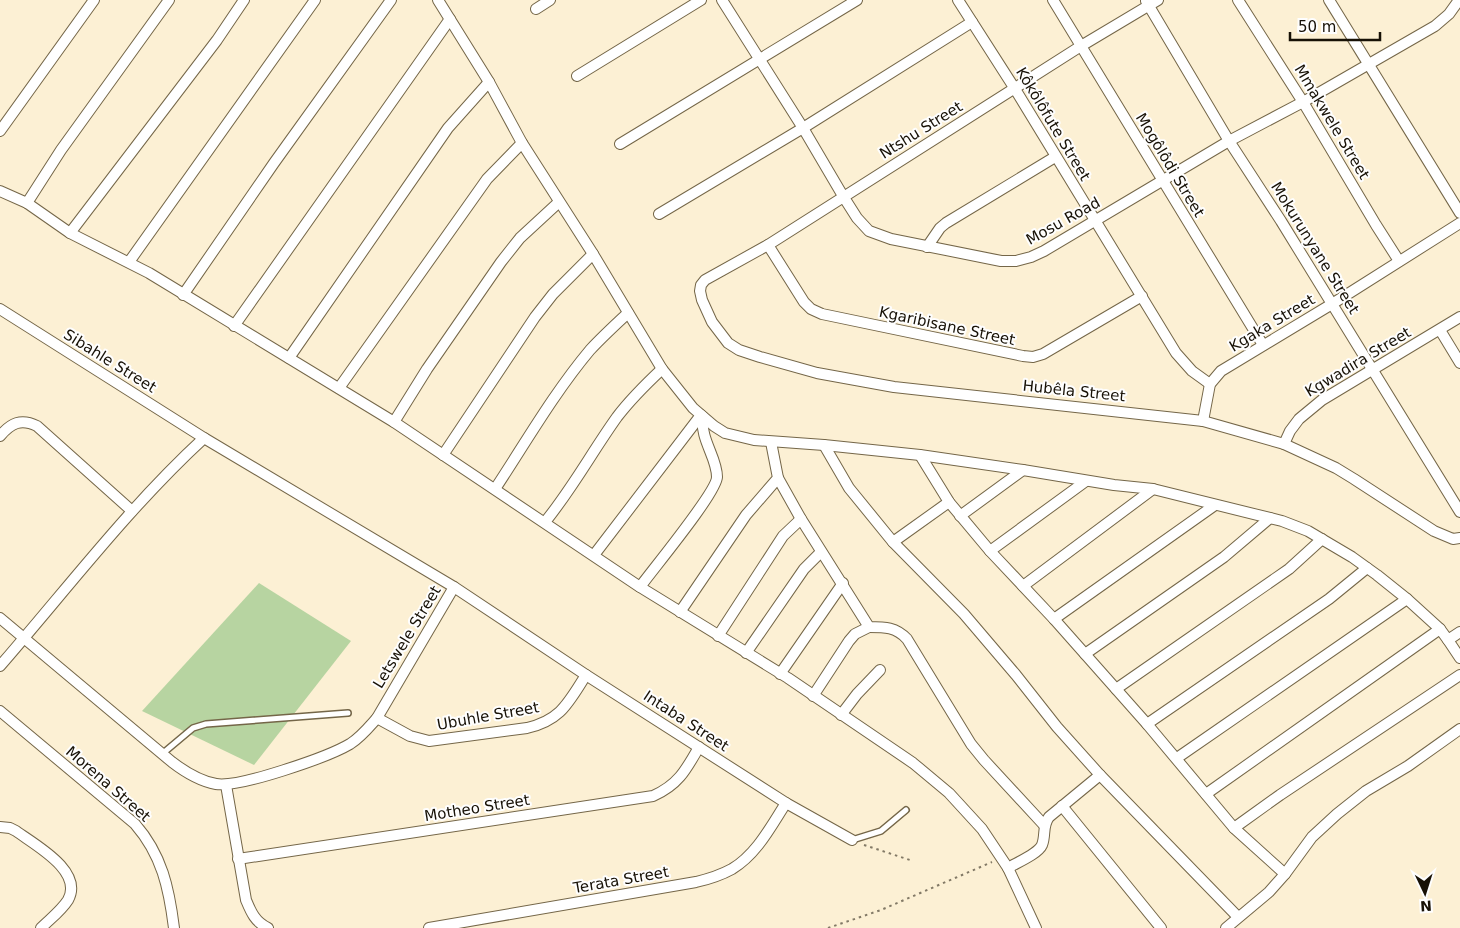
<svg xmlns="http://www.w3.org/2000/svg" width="1460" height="928" font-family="'DejaVu Sans',sans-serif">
  <rect width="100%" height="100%" fill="#fcf0d4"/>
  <polygon fill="#b7d4a1" points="259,583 351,641 254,765 142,711"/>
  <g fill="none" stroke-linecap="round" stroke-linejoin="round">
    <g stroke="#746648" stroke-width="8">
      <g id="service">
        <polyline points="162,754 193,728 206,724 348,713"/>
        <polyline points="852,840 881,831 906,810"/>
      </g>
    </g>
    <g stroke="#746648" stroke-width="12">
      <g id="minor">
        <polyline points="438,0 489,82 522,143 593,254 662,369 693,408 714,426 725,433 754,440 824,445 920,455 1023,470 1114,485 1153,489 1282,521 1308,531 1352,557 1377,575 1407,599 1440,629 1448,640 1460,632"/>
        <polyline points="722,0 803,128 843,196 857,218 869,231 891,239 1001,261 1016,261 1031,257 1044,251 1229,141 1303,102 1435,26 1449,14 1459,0"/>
        <polyline points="958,0 1015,89 1176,353 1192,371 1210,384"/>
        <polyline points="1053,0 1263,345"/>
        <polyline points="1158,0 1081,46 768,245 705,280 701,285 700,291 702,300 712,322 728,343 739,350 760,357 817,373 894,387 1203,421 1284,444 1336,468 1354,479 1434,531 1453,539 1460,538"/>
        <polyline points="1238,0 1303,102 1376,225 1399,261"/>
        <polyline points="1329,0 1460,213"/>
        <polyline points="1146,1 1229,141 1281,221 1460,512"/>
        <polyline points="536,9 550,0"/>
        <polyline points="577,76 701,0"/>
        <polyline points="0,131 94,0"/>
        <polyline points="620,144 857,0"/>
        <polyline points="0,191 27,203 70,233 149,273 394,422 640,587 788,678 913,763 949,793 982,829 1008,868 1036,928"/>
        <polyline points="27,203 61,150 169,0"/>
        <polyline points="659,214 803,128 972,22"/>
        <polyline points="70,233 217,40 244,0"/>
        <polyline points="768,245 804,302 811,309 822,314 1023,356 1033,357 1043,354 1142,296"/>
        <polyline points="927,247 940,228 946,223 1055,157"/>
        <polyline points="129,262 315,0"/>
        <polyline points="183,295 274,163 391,0"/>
        <polyline points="0,309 204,438 454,587 586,675 786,803 852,840"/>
        <polyline points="234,326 450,19"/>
        <polyline points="1440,330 1460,363"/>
        <polyline points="289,358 448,128 489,82"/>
        <polyline points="339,388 487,179 522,143"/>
        <polyline points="1203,421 1210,384 1221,371 1332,304 1460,223"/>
        <polyline points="394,422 427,369 501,262 520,238 559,202"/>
        <path d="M0,436c11,-13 21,-18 37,-10l95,85"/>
        <polyline points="1284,444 1290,431 1299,419 1322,400 1460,317"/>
        <polyline points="824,445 849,488 893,542 964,614 1016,675 1057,727 1100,775 1238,917"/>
        <polyline points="443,455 535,317 553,294 593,254"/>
        <polyline points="920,455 949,502 990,551 1054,619 1147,724 1234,828 1285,874"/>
        <path d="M778,478l23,41 68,108c16,0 27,0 38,12l64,105 13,16 60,65"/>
        <path d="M495,489c31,-47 59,-96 95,-139 12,-13 25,-25 38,-37"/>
        <polyline points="960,516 1023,470"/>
        <path d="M545,522c27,-33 47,-70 72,-105 13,-17 29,-33 45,-48"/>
        <polyline points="893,542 949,502"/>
        <polyline points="990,551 1086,481"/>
        <polyline points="594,555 701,415"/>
        <polyline points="1023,586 1153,489"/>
        <path d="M640,587c13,-18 77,-95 77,-110 0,-20 -17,-37 -14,-60"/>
        <polyline points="680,612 746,515 778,478 771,442"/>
        <path d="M0,618l172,144c13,10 27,19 44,22 23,4 112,-27 134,-40 11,-7 19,-17 27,-26l77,-131"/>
        <polyline points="1054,619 1215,505"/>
        <polyline points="718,636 783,536 801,519"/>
        <polyline points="1448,640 1460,658"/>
        <polyline points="746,653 804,569 821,552"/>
        <polyline points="1085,654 1224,557 1270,518"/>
        <path d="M0,666c67,-77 129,-159 204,-228"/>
        <polyline points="780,674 843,583"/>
        <polyline points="1116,689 1289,569 1322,539"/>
        <polyline points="813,696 849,641 855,634 869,627"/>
        <path d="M0,711l135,113c27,31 34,64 39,104"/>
        <polyline points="841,715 857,694 880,670"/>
        <path d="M377,718l33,18 19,5 98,-13c34,-8 41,-25 59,-53"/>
        <polyline points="1147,724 1329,599 1367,568"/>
        <polyline points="1177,758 1407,599"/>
        <path d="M226,785l20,115c5,12 9,22 22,28"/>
        <polyline points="1206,794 1440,629"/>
        <polyline points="1062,806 1161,928"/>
        <path d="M0,827l10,1 6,3c19,14 68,40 52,69 -7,11 -18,19 -27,28"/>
        <polyline points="1234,828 1280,795 1460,675"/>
        <path d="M238,859l415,-63c25,-11 33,-26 46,-49"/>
        <path d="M1008,868c8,-5 30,-14 34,-23 4,-10 0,-19 7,-28l51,-42"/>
        <path d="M429,928l267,-46c13,-3 25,-7 36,-13 25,-15 39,-43 54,-66"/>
        <polyline points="1226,928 1269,892 1285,874 1312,837 1337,814 1366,791 1408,766 1460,729"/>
      </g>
    </g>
    <g stroke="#827966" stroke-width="2" stroke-dasharray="2.5 4" stroke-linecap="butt">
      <polyline points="864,845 913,861"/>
      <polyline points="828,928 881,910 992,862"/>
    </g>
    <use href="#service" stroke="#fff" stroke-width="5"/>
    <use href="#minor" stroke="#fff" stroke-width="10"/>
  </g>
  <g text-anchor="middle" stroke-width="4" stroke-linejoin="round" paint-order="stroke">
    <g font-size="15" fill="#171106" stroke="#fefefe">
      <text transform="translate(1332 122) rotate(59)" y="5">Mmakwele Street</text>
      <text transform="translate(1053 124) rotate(59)" y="5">Kôkôlôfute Street</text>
      <text transform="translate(921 130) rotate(-32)" y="5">Ntshu Street</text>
      <text transform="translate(1170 165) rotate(59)" y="5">Mogôlôdi Street</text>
      <text transform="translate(1063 221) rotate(-29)" y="5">Mosu Road</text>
      <text transform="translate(1315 248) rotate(58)" y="5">Mokurunyane Street</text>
      <text transform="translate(1272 323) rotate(-31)" y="5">Kgaka Street</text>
      <text transform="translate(947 326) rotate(12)" y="5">Kgaribisane Street</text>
      <text transform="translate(110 361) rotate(32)" y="5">Sibahle Street</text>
      <text transform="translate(1358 362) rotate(-31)" y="5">Kgwadira Street</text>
      <text transform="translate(1074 391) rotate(6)" y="5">Hubêla Street</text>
      <text transform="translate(407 637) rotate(-59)" y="5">Letswele Street</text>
      <text transform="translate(488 716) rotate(-10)" y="5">Ubuhle Street</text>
      <text transform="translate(686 721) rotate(33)" y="5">Intaba Street</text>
      <text transform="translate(108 784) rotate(41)" y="5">Morena Street</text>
      <text transform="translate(477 808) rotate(-9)" y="5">Motheo Street</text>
      <text transform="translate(621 880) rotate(-10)" y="5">Terata Street</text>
    </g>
  </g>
  <g transform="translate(1425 893) rotate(176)" stroke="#fefefe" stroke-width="4" paint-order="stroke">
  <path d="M0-4L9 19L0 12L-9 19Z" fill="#171106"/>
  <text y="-8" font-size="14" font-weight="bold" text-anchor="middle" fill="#171106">N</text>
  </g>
  <path d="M1290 32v8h90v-8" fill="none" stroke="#171106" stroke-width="2.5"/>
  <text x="1298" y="32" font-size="15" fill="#171106" stroke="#fefefe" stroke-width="4" paint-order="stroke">50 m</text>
</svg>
